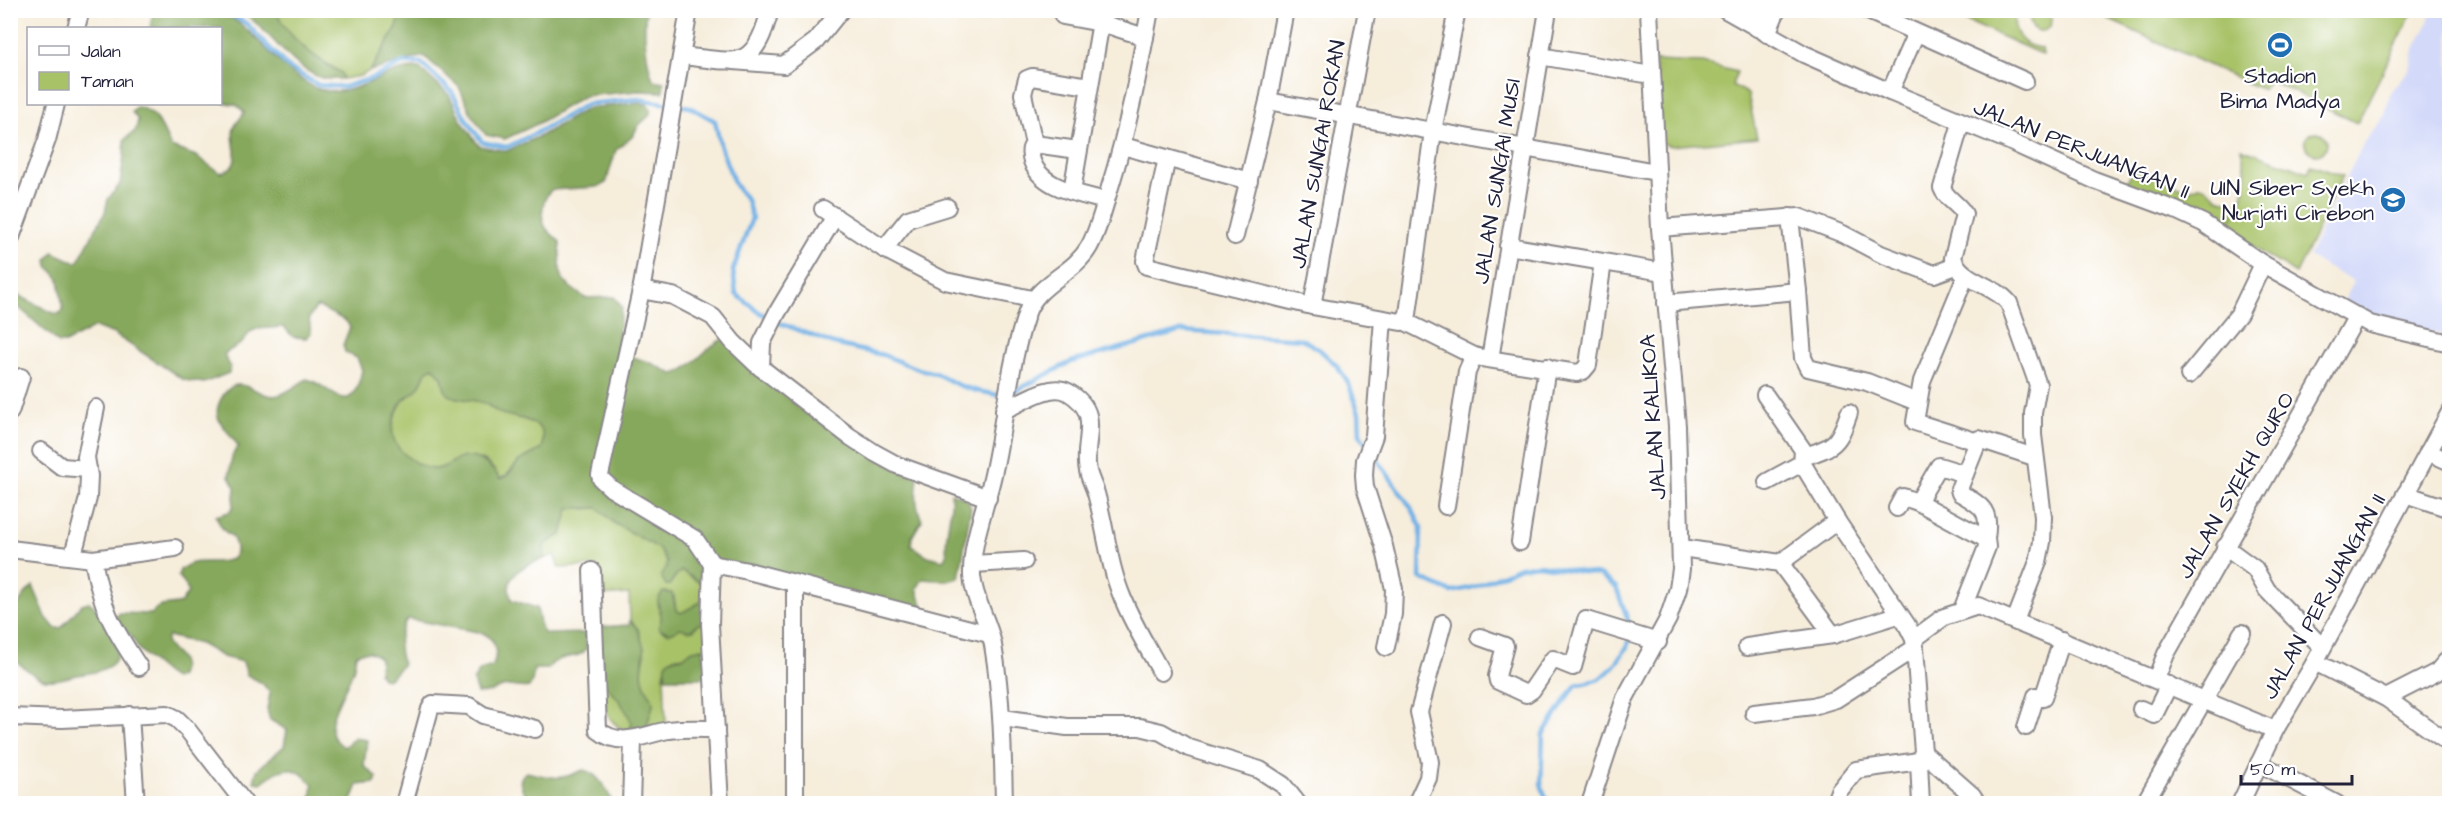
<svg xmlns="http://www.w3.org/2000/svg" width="2460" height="814" font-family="'Architects Daughter',sans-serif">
  <rect width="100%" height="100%" fill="#fff"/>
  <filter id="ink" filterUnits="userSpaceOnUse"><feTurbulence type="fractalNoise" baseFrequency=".0167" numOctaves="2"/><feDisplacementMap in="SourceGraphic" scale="12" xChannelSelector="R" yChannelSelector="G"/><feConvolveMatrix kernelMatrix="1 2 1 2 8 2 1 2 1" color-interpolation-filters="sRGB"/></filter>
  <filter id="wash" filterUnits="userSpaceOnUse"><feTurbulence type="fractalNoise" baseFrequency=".008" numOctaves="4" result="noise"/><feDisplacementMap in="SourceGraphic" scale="24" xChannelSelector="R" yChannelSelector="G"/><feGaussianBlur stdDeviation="1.35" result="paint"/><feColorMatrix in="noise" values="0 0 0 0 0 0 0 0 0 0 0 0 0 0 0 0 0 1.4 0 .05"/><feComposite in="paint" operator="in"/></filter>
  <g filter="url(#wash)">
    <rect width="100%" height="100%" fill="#f6eddb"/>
    <polygon fill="#d3d9f9" points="2432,11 2449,11 2449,337 2379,319 2344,301 2354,282 2308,257 2364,142 2385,115 2390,93 2410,69 2414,50 2427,25"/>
    <g fill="#a8c268" stroke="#657252" stroke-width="1.5">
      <circle cx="2041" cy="20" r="11"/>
      <path d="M276,11h125l-4,16 -27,44 -10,5 -17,3c-4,-12 -24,-18 -34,-26 -14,-12 -26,-26 -33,-42z"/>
      <path d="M1944,11h42l20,4 5,-4h4c-4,20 6,36 27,37l1,7z"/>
      <polygon points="2090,11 2413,11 2357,123 2269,80 2263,90"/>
      <polygon points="1655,61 1702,63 1737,72 1732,85 1748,94 1757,138 1671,146 1661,143"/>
      <circle cx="2316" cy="143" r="11"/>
      <polygon points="2241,148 2308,172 2311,165 2343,176 2296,274 2227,231 2235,213 2227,230 2125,187 2133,169 2142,170 2189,190 2199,186 2204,186 2218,198 2240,205 2247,177"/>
      <path d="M433,367l9,10 3,13 43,15c16,18 64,6 54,44l-23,12 -13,15 -6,3c-4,-7 -11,-17 -19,-19 -19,-5 -30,8 -45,9 -16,0 -39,-16 -43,-32 -2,-9 1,-19 5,-27 4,-11 10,-13 18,-20 5,-5 8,-14 11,-20z"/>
      <polygon points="572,506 585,509 598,508 614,523 658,547 667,562 666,569 661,576 666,584 669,585 677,574 682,571 704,585 706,602 699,603 682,614 676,610 674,596 661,619 662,631 668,633 680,628 694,630 698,624 706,624 707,649 691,651 686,656 676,657 668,661 664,674 666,726 645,731 653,705 652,699 643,681 642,668 645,655 634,624 630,620 629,594 598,596 596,566 559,568 554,555 544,559 544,545 562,534 567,511"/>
      <path d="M603,683c14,12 22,24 30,40l-4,10c-25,-12 -25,-25 -26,-50z"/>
    </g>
    <g fill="#86a85c" stroke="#54654c" stroke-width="1.5" fill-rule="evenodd">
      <path d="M646,10c-3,22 0,49 7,70l11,2 -1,10 -25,-1 -54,5 -47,28 -32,15 -19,-4 -15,-21 -12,-27 -35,-31 -54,15 27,-44 4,-16z"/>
      <path d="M153,11c15,0 52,-4 64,0 33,11 55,51 85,69 5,3 11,8 16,9 43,11 65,-23 101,-21l30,27 12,25 18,26 28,5 35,-16 46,-27 50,-5 9,1 4,5 -2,7 -10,9 -7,12 -16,13 -10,33 -9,4 -46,3c-8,8 -12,27 -5,38 3,5 10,9 14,14v27l3,10 7,8 15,11 29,-1 8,10 -3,20v31l-23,111 97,73 15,23 -4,20 -22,-14 -5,3 -8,11h-3l-5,-9 5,-8 1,-6 -9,-14 -44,-25 -16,-15h-29l-7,26 -18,11v14c-20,6 -43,17 -32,41l25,8 4,20 4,6 40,-1 2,14 -4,6c-12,6 -28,3 -35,16h-14l-2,13 -3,5c-8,2 -14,-1 -21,-1 -12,1 -19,10 -31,7l-4,-12 7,-11 13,-4c5,-14 4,-26 -10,-33l-75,-14c-10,10 -11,32 -5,45l-14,15 -7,-1 -3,-5 1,-14c-7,-8 -14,-9 -24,-5 -1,6 -1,13 -4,19 -5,15 -24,43 -20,59 1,7 7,11 12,15l10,-9 13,2 -3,26 13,11 -2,6 -17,2 -7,18 -41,1 3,-19c-19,-23 -32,-18 -52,-2l-7,-1 3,-12 27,-24 3,-16 -17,-10 -3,-10 3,-17 -8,-10 -15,-8 -4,-13 -20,-5 -23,-13 -32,-8 -2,6c8,16 21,13 14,34l-6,3c-6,-2 -31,-25 -36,-31 -3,-4 -4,-9 -7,-12 -7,-7 -11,-9 -16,-18l4,-5 33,1c6,-12 17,-7 29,-11l7,-11 -2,-6 -8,-10 2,-6c4,-3 8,-6 13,-7 16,-4 56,8 39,-27 -9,-4 -12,-11 -16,-20l13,-4 4,-5 2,-20 -6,-11 3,-20 6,-10c-12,-20 -31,-27 -14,-52 17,-24 35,7 55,1 9,-3 19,-11 28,-16 23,5 44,46 55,-9l-5,-12 -12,-6 -2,-7 7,-18 -4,-6 -29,-15 -8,12 2,15 -5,5 -13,-1 -9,-10 -27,2 -7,3 -8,11 -18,11 6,12 -1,7 -25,10 -20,-3 -70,-46 -19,-7 -30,16h-6l-44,-39h-4l-1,-13 41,21 7,2 5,-3 -4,-32 -11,-13 -1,-6 6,-8 24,11 28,-51 3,-13 12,-15 4,-29v-15l12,-10 2,-10 -6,-8 5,-5c19,2 27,25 34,40l25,9 24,17c27,-8 9,-29 14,-45 2,-6 8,-10 10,-16l-7,-7 -16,-3 -1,-74h-70zM433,367l9,10 3,13 4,5c12,6 25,4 37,9 6,3 9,8 16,10 19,6 48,4 40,35l-23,12 -12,15 -7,3c-9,-15 -27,-29 -46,-18 -7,4 -11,8 -20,8 -15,-1 -39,-18 -41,-33 -2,-9 1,-19 5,-27 4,-11 11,-12 18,-19 5,-5 8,-14 11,-20z"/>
      <path d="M240,11h36c13,29 38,46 65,62l2,6c-7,0 -17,1 -24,-2 -33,-13 -50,-49 -79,-66z"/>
      <path d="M723,339l195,138c-2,16 -3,29 4,43l-10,17 -1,9 17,10 15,4 4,-5c-4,-20 6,-40 4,-62l16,5 4,10 -12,70 -11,3 -25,-2 -6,9 5,17 -1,7 -205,-51 -101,-75 -10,-16 25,-114 21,7 22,11c20,-5 32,-27 50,-35z"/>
      <path d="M33,586l13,31 9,11h6l21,-24 7,-2 5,4c22,37 45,62 -16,69 -11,2 -25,8 -36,4 -12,-4 -19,-15 -31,-20v-53h7l6,-11z"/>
      <path d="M663,592l9,1 4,17 5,3 18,-10 7,-1v22h-8l-8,7 -10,-3 -9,5 -12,-4c0,-4 2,-7 2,-11 0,-11 -8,-15 2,-26z"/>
      <path d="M630,620l8,9 6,19 -2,27 3,12 7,11 1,7 -8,26 -16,2 3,-10c-7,-16 -15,-28 -29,-40l-3,-56 29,-2z"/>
      <polygon points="703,648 709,678 665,678 666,664 670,659 683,657 693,650"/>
      <path d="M583,770c15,3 25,20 29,33h-84c-2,-12 -15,-21 -2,-31 25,5 32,10 57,-2z"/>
    </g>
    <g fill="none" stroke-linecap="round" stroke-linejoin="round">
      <g stroke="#71b1e5" stroke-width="4.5">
        <polyline points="225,10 247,24 288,67 318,85 344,87 373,78 403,63 421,63 452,92 465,117 482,142 507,147 540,131 587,104 638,99 669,104"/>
        <polyline points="677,105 690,107 715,121 721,148 735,185 747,200 752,218 733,270 736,294 759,312 770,318"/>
        <polyline points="777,322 834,344 883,355 918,369 935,373 958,385 977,391 998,395 1005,394"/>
        <polyline points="1013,392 1071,362 1182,331 1302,339 1320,350 1337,366 1348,382 1359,413 1360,434 1366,443"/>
        <polyline points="1372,452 1412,509 1421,527 1420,578 1451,592 1474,587 1520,567 1539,565 1599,575 1616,587 1631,629"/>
        <path d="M1548,804l-7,-20 2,-50 33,-49c7,-2 17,-3 23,-6 11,-6 30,-30 31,-42"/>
      </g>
    </g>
  </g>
  <g filter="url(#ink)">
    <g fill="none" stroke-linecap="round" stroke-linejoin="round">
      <g stroke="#8c888b" stroke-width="20">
        <g id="minor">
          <polyline points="689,10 642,286 600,475 601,479 612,489 695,539 712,564 710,624 720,804"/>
          <polyline points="1726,10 1804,54 1890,92 2002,138 2094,180 2175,210 2203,223 2263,264 2370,324 2450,343"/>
          <polyline points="1866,10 2025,81"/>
          <polyline points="1063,16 1101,23 1145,37"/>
          <polyline points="76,28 81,10"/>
          <polyline points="1757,28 1764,10"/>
          <polyline points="1767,34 1777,10"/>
          <path d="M682,56c55,6 72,16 88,-46"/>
          <polyline points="1540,56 1651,75"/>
          <polyline points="733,61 784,65 816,41 841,10"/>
          <path d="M1089,86l-57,-9 -5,2 -4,15 11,50c-4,4 -4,7 -3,13 6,31 49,37 75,44"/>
          <polyline points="1890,92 1916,33"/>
          <polyline points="1268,101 1656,172"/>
          <path d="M1961,123l-19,65c4,11 17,16 22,26l-11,44c8,24 41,26 56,45l29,82 -5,28v22l10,82 -1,25 -4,20 -23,59"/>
          <polyline points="1034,144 1078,150"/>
          <polyline points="1123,146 1249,181"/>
          <polyline points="1167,158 1145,261 1147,266 1312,306 1401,322 1404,321 1474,356 1482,358 1577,373 1583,371 1588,365 1603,262"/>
          <polyline points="1072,191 1103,10"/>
          <polyline points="823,209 884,249 945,281 1032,299"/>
          <polyline points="1790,217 1798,291"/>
          <polyline points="1660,228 1799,217 1843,234 1881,254 1934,274 1956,266"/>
          <polyline points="1235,236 1268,101 1285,10"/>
          <polyline points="10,240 47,140 56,104"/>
          <polyline points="1508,246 1663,272"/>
          <polyline points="884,249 908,219 947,207"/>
          <polyline points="1966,275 1922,381 1915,422 1978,442"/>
          <polyline points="642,286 646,291 673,296 713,317 733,342 756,364 849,436 875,453 897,465 988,498"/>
          <polyline points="1666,303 1798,291 1803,358 1808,368 1867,382 1917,402"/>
          <polyline points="1312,306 1367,10"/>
          <polyline points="1383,319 1374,436 1365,460 1364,475 1365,487 1384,546 1394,589 1393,614 1386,647"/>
          <polyline points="1404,321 1408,314 1433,131 1457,10"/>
          <polyline points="1490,359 1548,10"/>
          <polyline points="761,368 762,343 777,313 835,216"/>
          <polyline points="2189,375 2239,314 2263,264"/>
          <polyline points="1765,395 1803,450 1802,463 1837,521"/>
          <path d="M1004,410c17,-7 46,-28 64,-18 37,22 13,49 20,79 2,9 7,17 9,26 9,34 12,69 26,102 10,25 25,49 38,73"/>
          <polyline points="10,412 21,377"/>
          <polyline points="41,451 62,467 88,469"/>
          <polyline points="2428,452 2450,462"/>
          <path d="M1803,457c32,-11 35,-12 46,-44"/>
          <polyline points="1767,482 1802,463"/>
          <polyline points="2405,494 2450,509"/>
          <polyline points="1446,506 1467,372 1474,356"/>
          <polyline points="1897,508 1903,497 1918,502"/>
          <path d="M1986,539c4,-29 -2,-32 -26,-46l-1,-4 20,-50 55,18"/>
          <polyline points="1520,542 1547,367"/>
          <polyline points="2225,547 2255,569 2267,590 2322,647"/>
          <polyline points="1682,548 1780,563 1833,635"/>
          <path d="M10,549l83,10c9,50 18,66 46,108"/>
          <polyline points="73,555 88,498 89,476 86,457 96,408"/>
          <polyline points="93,559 175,548"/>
          <polyline points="1780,563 1837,521 1907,625 1914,639 1915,648 1923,752 1919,761 1921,804"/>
          <polyline points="712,564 748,571 989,634"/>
          <polyline points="973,564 1024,561"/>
          <path d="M592,571l6,159c23,19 46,4 71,0 15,-2 32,-1 47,-1"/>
          <polyline points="1962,610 1987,547 1986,539 1918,502 1939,466 1965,474"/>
          <polyline points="1480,637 1505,646 1497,676 1498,681 1526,694 1532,690 1553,659 1573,667 1586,620 1658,642"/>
          <polyline points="1914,639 1944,617 1978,606 2275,730"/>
          <polyline points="1747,647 1833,635 1898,615"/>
          <polyline points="2315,662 2386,698 2450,744"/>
          <polyline points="2156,679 2166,654 2357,316"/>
          <polyline points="2386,698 2437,672 2450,657"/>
          <polyline points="2141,709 2154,715 2169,685"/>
          <polyline points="1754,713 1813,706 1836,699 1915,648"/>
          <polyline points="130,715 136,804"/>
          <polyline points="10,717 62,719 167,714 177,719 187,729 245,804"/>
          <polyline points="1002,718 1067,727 1140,727 1161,732 1189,748 1260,770 1283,785 1298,804"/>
          <polyline points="2026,727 2036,696 2043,698 2062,640"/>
          <polyline points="1923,752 1972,795 1978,804"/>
          <polyline points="2259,763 2337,804"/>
          <polyline points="404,804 430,709 433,704 469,706 483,715 535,729"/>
          <polyline points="631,804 633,740"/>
          <polyline points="795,804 795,584"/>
          <path d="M1004,804c-1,-53 -2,-106 -11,-159 -4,-24 -19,-44 -21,-69 -1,-36 15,-71 22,-106 11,-51 15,-104 32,-155 10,-32 47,-40 63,-68 10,-18 15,-40 21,-60 18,-58 29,-117 40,-177"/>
          <polyline points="1416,804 1428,778 1430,762 1419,712 1443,623"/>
          <polyline points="1590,804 1625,698 1668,619 1678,589 1681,569 1677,426 1660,228 1649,10"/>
          <polyline points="1834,804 1839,791 1856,770 1919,761"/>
          <polyline points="2144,804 2242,633"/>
          <polyline points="2240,804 2275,730 2315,662 2450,412"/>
        </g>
      </g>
      <use href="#minor" stroke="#fff" stroke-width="16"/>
    </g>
  </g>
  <defs>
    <g id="stadium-disc" transform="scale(1.35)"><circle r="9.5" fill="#1f6fb2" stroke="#fff"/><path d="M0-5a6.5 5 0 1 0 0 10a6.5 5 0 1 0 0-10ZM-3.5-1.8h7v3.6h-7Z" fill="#fff"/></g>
    <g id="university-disc" transform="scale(1.35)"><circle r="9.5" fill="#1f6fb2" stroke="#fff"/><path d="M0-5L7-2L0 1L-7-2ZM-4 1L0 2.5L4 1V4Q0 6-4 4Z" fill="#fff"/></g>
  </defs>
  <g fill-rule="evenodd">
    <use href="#stadium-disc" x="2280" y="45"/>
    <use href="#university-disc" x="2393" y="200"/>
  </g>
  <g text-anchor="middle" stroke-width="4.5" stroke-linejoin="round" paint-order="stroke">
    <g font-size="22" fill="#22223b" stroke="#fff">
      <text x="2280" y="83">Stadion<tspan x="2280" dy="25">Bima Madya</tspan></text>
      <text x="2374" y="195" text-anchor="end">UIN Siber Syekh<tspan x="2374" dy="25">Nurjati Cirebon</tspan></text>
    </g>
    <g font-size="22" fill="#22223b" stroke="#fff">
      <text transform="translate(2082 148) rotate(22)" y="8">JALAN PERJUANGAN II</text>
      <text transform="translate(1317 154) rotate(-80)" y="8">JALAN SUNGAI ROKAN</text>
      <text transform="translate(1496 181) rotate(-81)" y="8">JALAN SUNGAI MUSI</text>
      <text transform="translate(1652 417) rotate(-94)" y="8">JALAN KALIKOA</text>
      <text transform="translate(2235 485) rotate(-60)" y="8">JALAN SYEKH QURO</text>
      <text transform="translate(2323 596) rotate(-61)" y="8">JALAN PERJUANGAN II</text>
    </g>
  </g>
  <rect width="2460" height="814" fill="none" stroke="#fff" stroke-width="36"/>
  <rect x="27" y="27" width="195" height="78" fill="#ffffff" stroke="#a7a7b1" stroke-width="1.5"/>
  <rect x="39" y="46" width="30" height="9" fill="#ffffff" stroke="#a7a7b1" stroke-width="1.5"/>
  <text x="81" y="57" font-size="18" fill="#22223b">Jalan</text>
  <rect x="39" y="72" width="30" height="18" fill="#a8c268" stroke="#a7a7b1" stroke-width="1.5"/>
  <text x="81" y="87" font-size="18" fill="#22223b">Taman</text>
  <path d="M2241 775v9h111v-9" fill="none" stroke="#22223b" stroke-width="3"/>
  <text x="2250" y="775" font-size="18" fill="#22223b" stroke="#ffffff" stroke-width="4.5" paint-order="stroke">50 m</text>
</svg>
